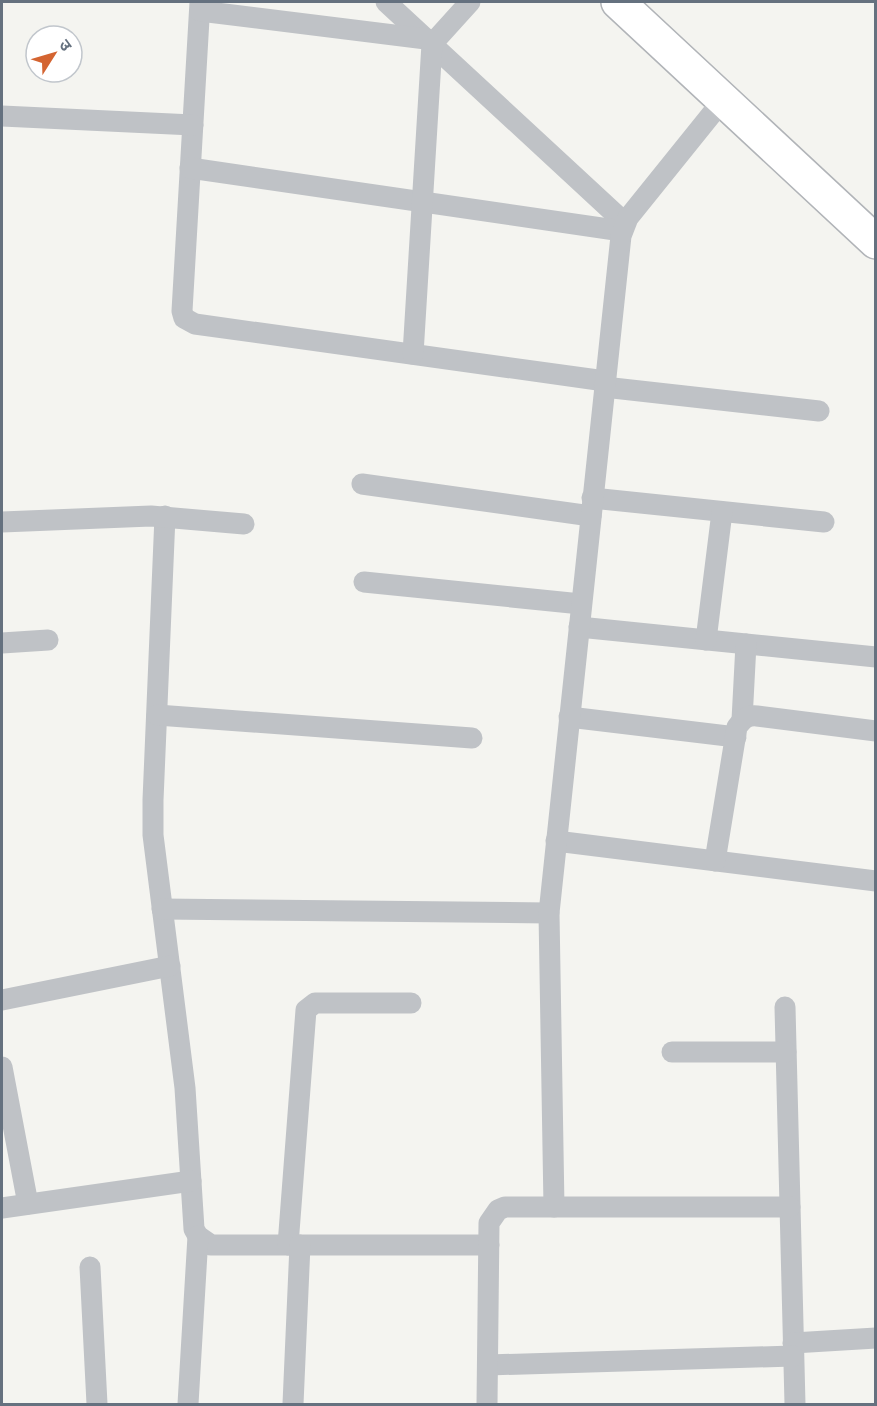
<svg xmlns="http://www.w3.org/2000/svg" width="877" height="1406" font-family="'Fira Sans Condensed','Noto Sans Devanagari',sans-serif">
  <rect width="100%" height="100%" fill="#f4f4f0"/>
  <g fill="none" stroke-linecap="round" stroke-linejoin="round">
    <g stroke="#b1b4b8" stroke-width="36">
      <polyline id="primary" points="618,2 876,242"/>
    </g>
    <g stroke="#bfc2c6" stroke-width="21">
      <polyline points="200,2 182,311 184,318 195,324 605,381"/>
      <polyline points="386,2 625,223"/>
      <polyline points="200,11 426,39"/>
      <polyline points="2,116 193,125"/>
      <polyline points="190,168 622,231"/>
      <polyline points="413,354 432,44 470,2"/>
      <polyline points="604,387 819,411"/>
      <polyline points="362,484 591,516"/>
      <polyline points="592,498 824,522"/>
      <polyline points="165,516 153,800 153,835 185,1088 194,1229 198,1236 211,1245 489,1245"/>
      <polyline points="2,522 151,516 244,524"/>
      <polyline points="364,582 581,604"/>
      <polyline points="579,627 876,657"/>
      <polyline points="706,640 722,512"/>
      <polyline points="2,643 48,640"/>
      <polyline points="157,715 472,738"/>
      <polyline points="569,717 736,737"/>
      <polyline points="742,720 746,644"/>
      <polyline points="556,841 876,881"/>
      <path d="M715,861l22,-134c6,-8 10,-12 20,-11l119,15"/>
      <polyline points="162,909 549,913"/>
      <polyline points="2,1000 170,966"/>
      <polyline points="785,1007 795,1404"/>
      <polyline points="672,1052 786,1052"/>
      <polyline points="2,1067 28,1204"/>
      <polyline points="554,1207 549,913 621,236 628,218 723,100"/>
      <polyline points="2,1208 191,1181"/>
      <polyline points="288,1245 306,1010 315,1003 411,1003"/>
      <polyline points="90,1267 97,1404"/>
      <polyline points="793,1343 876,1338"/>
      <polyline points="488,1365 793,1356"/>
      <polyline points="188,1404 198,1236"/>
      <polyline points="293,1404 300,1245"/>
      <polyline points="487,1404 489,1223 498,1210 505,1207 790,1207"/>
    </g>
    <use href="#primary" stroke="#fff" stroke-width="33"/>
  </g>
  <rect width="877" height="1406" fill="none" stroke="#65717f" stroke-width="6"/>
  <g transform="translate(54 54) rotate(53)"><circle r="28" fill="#ffffff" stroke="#c1c6cc" stroke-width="1.5"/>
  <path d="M0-4.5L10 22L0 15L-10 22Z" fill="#d46431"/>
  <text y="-9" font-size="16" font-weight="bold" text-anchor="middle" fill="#65717f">उ</text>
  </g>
</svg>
